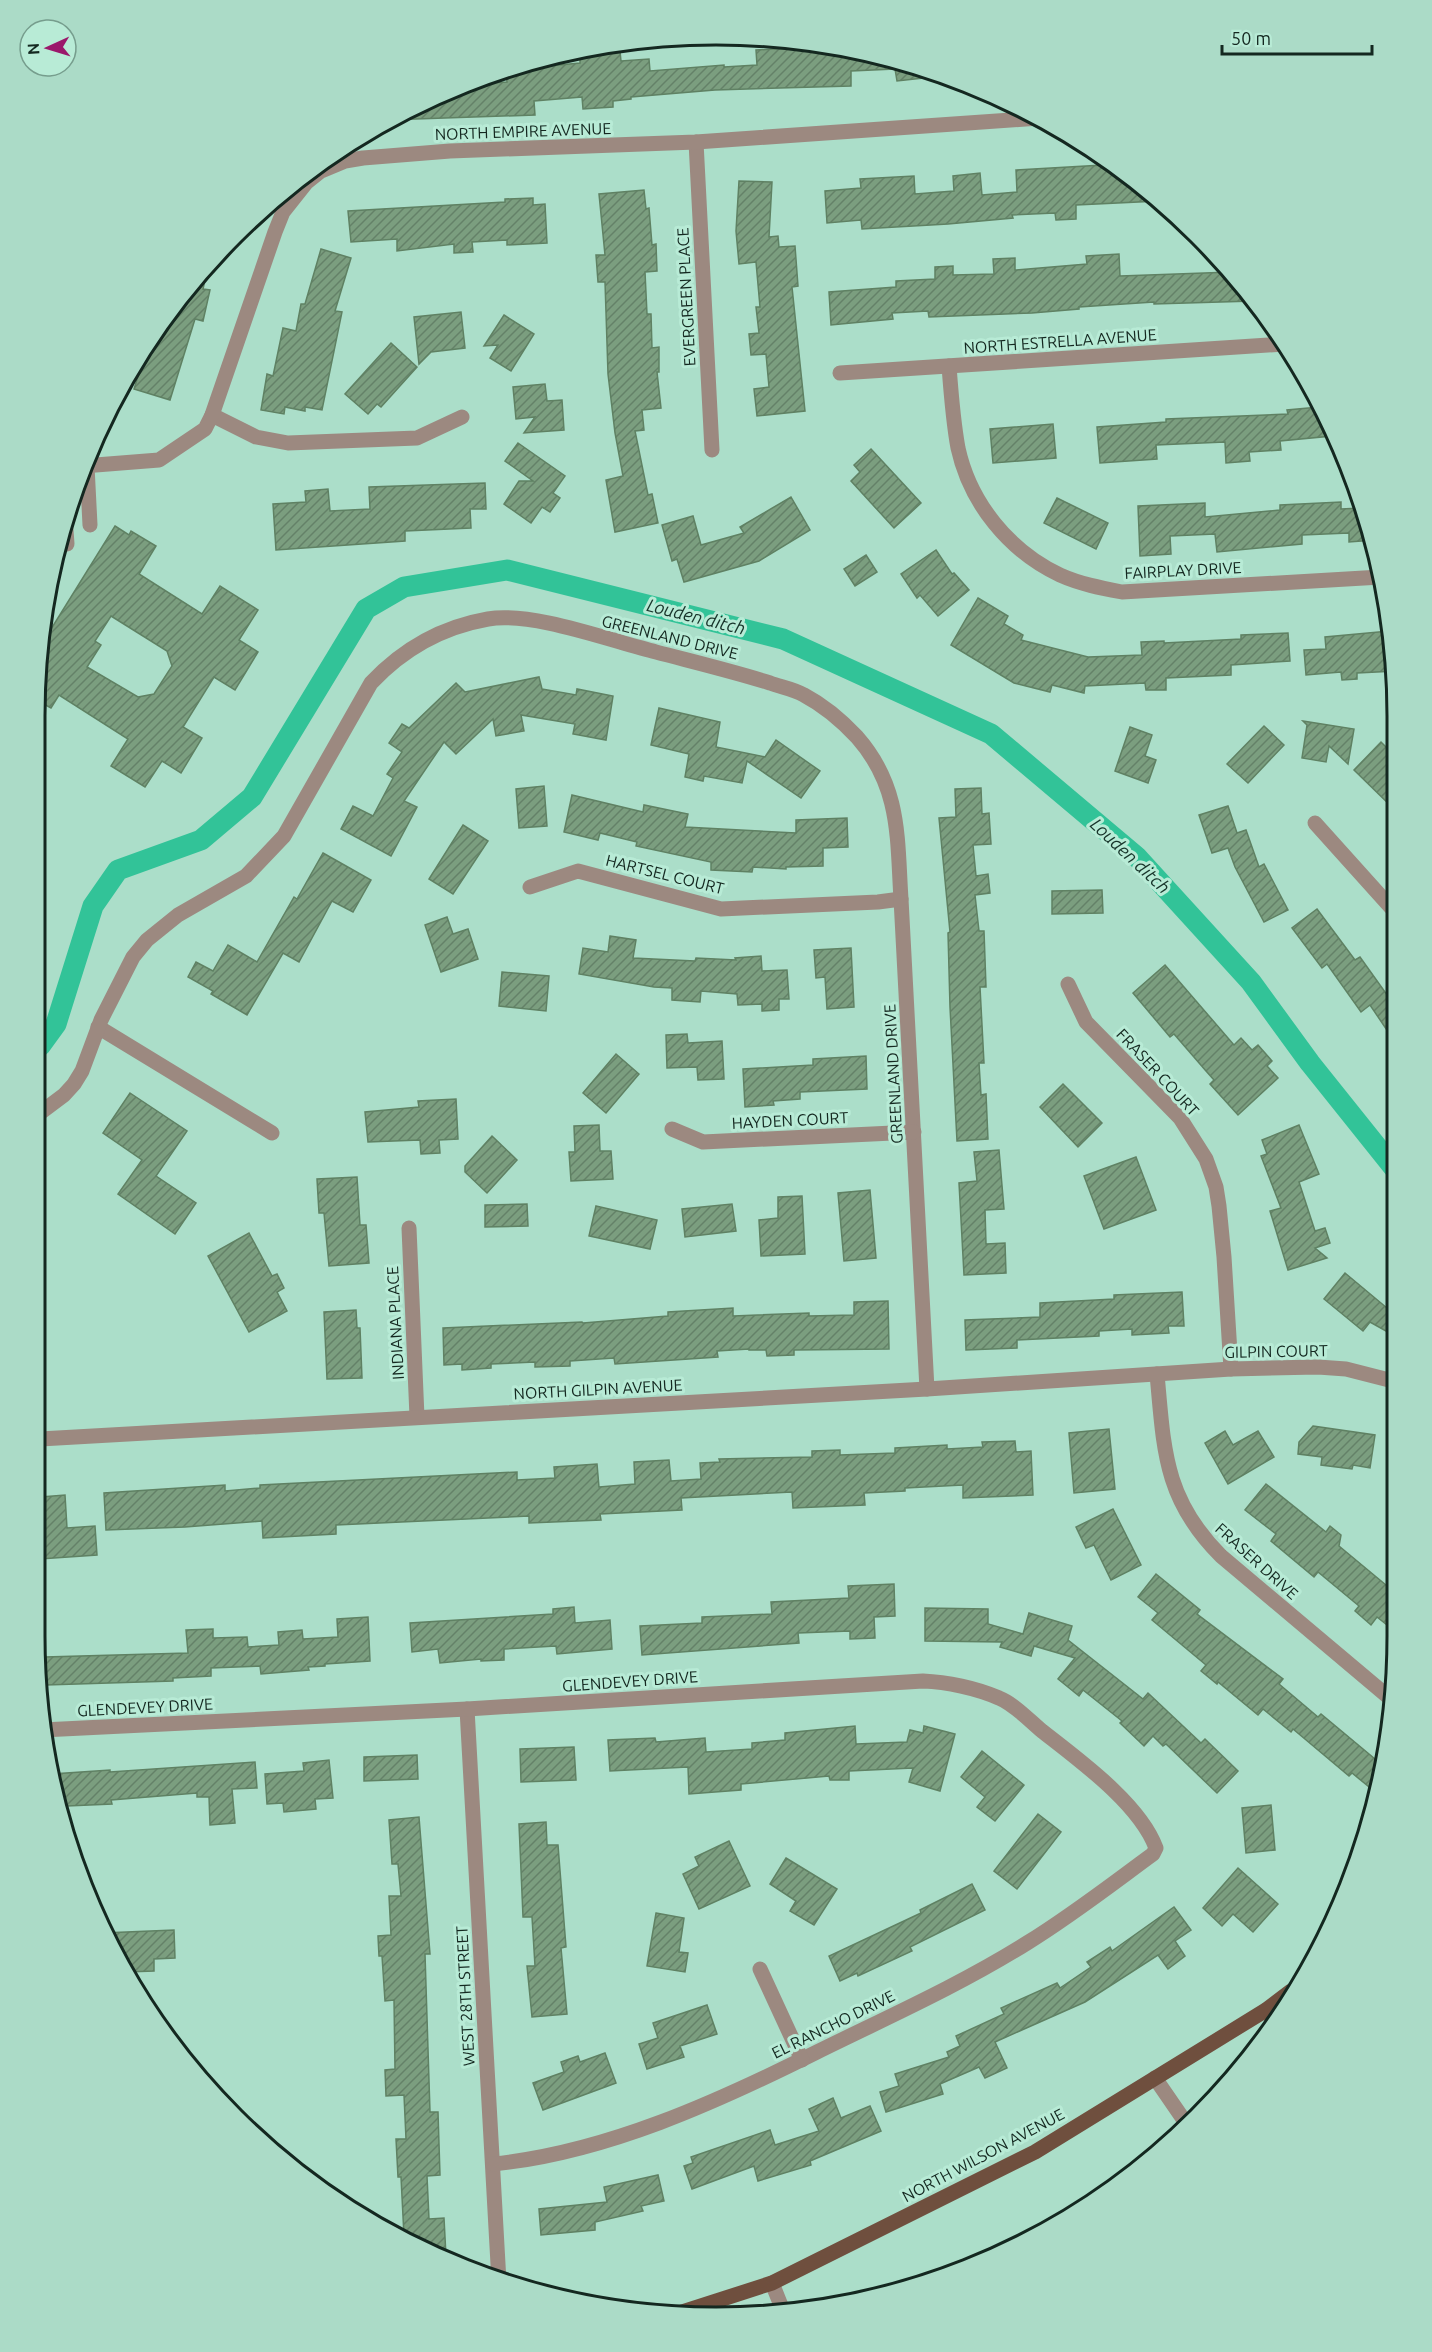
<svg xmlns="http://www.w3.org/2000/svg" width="1432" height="2352" font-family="Ubuntu,sans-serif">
  <defs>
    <pattern id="building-hatch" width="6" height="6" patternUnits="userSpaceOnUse" patternTransform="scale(1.5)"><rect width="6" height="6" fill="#7b9e7f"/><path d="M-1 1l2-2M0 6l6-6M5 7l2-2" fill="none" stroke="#648168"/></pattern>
  </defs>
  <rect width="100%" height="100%" fill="#abdec9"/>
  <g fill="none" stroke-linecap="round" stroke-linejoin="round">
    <polyline stroke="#32c398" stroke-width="21" points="40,1046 56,1024 93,906 118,870 201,840 252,797 366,609 404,587 507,570 783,639 991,734 1137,857 1251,982 1310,1063 1394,1168"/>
  </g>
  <g fill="url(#building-hatch)" stroke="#5f8163" stroke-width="1.5" fill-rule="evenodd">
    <polygon points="821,46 892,58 942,76 897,81 895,69 851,71 851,86 715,90 631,97 631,99 613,101 613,107 583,109 582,97 534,101 535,115 387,120 467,84 507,82 506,69 537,61 538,67 580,63 580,53 620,51 621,61 649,59 650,71 724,65 724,67 757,65 756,50"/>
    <polygon points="1102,157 1131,175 1158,201 1076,205 1076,219 1056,220 1055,213 1012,215 1013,218 948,224 862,229 861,220 827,223 825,191 861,188 860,179 914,176 915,194 954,191 953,176 980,173 982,195 1017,192 1016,170 1103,165"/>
    <polygon points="739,181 772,182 769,237 778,236 779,247 795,246 798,286 792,287 805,411 757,416 754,389 769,387 766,354 751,355 749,334 759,333 756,307 760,307 756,262 739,264 736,231"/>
    <polygon points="644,190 646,209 649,208 652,245 656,244 657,271 645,272 647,314 651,314 652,348 659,347 659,372 657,372 661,408 642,410 644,430 635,431 648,495 652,494 658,523 615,532 606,480 623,476 615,433 608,374 605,282 598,282 596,255 605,255 599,194"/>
    <polygon points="533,198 533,205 545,204 547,243 507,245 507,240 472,242 473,252 454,253 454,244 397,251 397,239 351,242 348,211 505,202 505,199"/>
    <polygon points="321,249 351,258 335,311 342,312 322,410 305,407 305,411 285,407 284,414 261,410 267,374 273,376 283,328 296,331 301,304 305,304"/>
    <polygon points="1119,254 1120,276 1232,272 1253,301 1154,304 1154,302 1079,307 1079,309 1032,313 929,317 928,311 892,313 893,319 831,325 829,292 896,287 896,281 935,279 935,267 953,266 953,275 994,274 993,259 1015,258 1015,270 1087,264 1086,256"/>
    <polygon points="208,266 203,289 210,290 203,321 195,319 170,400 134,389 145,354 175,301"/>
    <polygon points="461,312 465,348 431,352 419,364 414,317"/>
    <polygon points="504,315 534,334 511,371 490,358 498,345 484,346"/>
    <polygon points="391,343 417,367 381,407 377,404 368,414 345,394"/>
    <polygon points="545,384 547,401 562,400 564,430 524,433 535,417 516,419 513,387"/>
    <polygon points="1319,407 1332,436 1280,441 1281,450 1249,452 1250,461 1226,463 1225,442 1156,445 1157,459 1100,463 1097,427 1166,422 1166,419 1288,414 1287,410"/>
    <polygon points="1053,424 1056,458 993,463 990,429"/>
    <polygon points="518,443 565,476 553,493 560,498 550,512 542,507 531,523 504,504 519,481 533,481 505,461"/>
    <polygon points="871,449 921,503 894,528 851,481 860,472 854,465"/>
    <polygon points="485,483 486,509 470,509 471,528 405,531 405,541 276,550 273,504 306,502 305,491 328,489 330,511 370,509 369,487"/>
    <polygon points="791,497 810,530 759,561 684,582 677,559 672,561 662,525 693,516 701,545 744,533 740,527"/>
    <polygon points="1057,498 1108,523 1096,549 1044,523"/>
    <polygon points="1341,502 1341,509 1361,508 1374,540 1349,542 1349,533 1302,535 1302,544 1217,552 1215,534 1170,536 1171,554 1140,556 1138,506 1205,503 1205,517 1280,510 1280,505"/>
    <path d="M115,526l14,9 2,-4 25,15 -17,28 63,40 18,-28 38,24 -19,30 19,12 -23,38 -21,-13 -31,50 19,11 -21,35 -19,-12 -17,26 -34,-21 17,-27 -69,-44 -8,13 -11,-6v-72l8,4zM111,616l56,35 5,15 -18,28 -16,3 -51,-30 14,-22 -6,-4z"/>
    <polygon points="936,550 952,574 954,573 969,590 938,616 920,595 917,598 901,574"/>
    <polygon points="866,555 877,572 855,586 844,569"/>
    <polygon points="978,598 1008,616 1004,624 1023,635 1021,640 1088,657 1142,655 1141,642 1164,641 1164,643 1241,639 1241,635 1288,633 1290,661 1231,665 1231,675 1166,678 1166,690 1146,690 1145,683 1085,686 1084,693 1052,685 1050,692 1014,683 951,645"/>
    <polygon points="1389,631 1396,671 1357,673 1357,679 1342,680 1341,672 1306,675 1304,650 1326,649 1325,637"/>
    <polygon points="539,677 542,689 576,695 577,689 613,696 606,740 573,734 575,724 521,715 524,731 496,736 493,719 456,754 444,742 404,801 417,807 391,856 341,829 353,806 373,816 393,778 387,774 402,752 389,743 402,724 409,728 456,683 465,692"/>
    <polygon points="659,708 720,722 716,747 765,757 776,740 820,771 801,798 747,761 742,783 704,776 703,781 685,777 689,754 651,745"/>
    <polygon points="1303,721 1354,729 1348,764 1329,746 1326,762 1302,758 1307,725"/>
    <polygon points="1264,726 1284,745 1248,783 1227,764"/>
    <polygon points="1130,727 1152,735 1145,756 1156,760 1148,783 1115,771"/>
    <polygon points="1381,742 1396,757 1395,810 1354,770"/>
    <polygon points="544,786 547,826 519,828 516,789"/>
    <polygon points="981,788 982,814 989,813 991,844 973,845 976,876 988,874 990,893 975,895 979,931 984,931 986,987 980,987 984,1063 979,1063 981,1095 986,1094 988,1139 957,1141 950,1007 948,933 950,932 939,818 956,817 955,789"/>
    <polygon points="572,795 643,812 644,805 688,814 685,827 796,833 796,820 847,818 848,847 823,848 823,866 786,867 786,869 753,867 752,872 711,870 711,862 636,846 637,842 600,833 598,840 564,832"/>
    <polygon points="1228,806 1237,833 1246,830 1259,867 1264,864 1288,910 1264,922 1235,867 1228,848 1212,853 1199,815"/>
    <polygon points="463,825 488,841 453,894 429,879"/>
    <polygon points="323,853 371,880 353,912 332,901 299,962 283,953 247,1015 211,994 213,991 188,977 196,962 213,971 228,945 257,962 294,897 297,899"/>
    <polygon points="1102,890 1103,913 1052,914 1052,891"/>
    <polygon points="1317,909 1355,960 1360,957 1395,1006 1395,1042 1370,1005 1361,1012 1327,964 1322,968 1292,928"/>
    <polygon points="447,917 453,934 468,929 478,959 441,972 425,925"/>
    <polygon points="610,936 636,940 633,958 695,961 696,958 736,960 735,958 761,956 762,971 787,970 789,999 779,999 779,1010 762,1011 762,1004 738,1005 737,994 701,991 700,1002 672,1000 672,988 654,987 579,974 583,948 608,952"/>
    <polygon points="851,948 854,1007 827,1009 825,977 816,978 814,950"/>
    <polygon points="1165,965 1234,1045 1241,1038 1252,1050 1258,1045 1272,1061 1267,1066 1278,1078 1238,1115 1210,1084 1214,1080 1206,1071 1174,1034 1170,1037 1133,993"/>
    <polygon points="502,972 549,976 546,1011 499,1006"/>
    <polygon points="687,1034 688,1043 722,1041 724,1079 698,1080 697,1067 667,1068 666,1035"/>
    <polygon points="616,1054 639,1074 606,1113 583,1093"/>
    <polygon points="866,1056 867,1089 800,1092 800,1099 773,1101 774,1105 745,1107 743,1069 813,1065 813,1059"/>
    <polygon points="1063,1084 1102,1123 1078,1147 1040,1107"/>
    <polygon points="130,1093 187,1131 156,1176 196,1203 175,1234 118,1194 142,1160 103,1133"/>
    <polygon points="456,1099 458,1139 439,1140 440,1153 421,1154 420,1140 368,1142 365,1112 419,1107 418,1101"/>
    <polygon points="599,1125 600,1151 611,1151 613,1179 571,1181 569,1152 575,1152 574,1126"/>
    <polygon points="1299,1125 1319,1174 1299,1182 1315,1231 1325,1228 1330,1243 1315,1248 1327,1258 1288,1270 1270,1211 1281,1208 1261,1156 1267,1154 1262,1140"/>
    <polygon points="492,1136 517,1160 487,1193 465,1172 465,1166"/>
    <polygon points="999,1150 1004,1209 985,1210 986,1244 1005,1243 1006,1273 964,1275 959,1183 977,1181 974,1152"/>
    <polygon points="1136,1157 1156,1210 1104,1229 1084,1176"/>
    <polygon points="357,1177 360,1225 366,1225 369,1263 329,1266 324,1213 319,1213 317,1179"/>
    <polygon points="870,1190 876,1258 844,1261 838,1193"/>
    <polygon points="802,1196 805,1254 761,1256 759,1220 778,1218 778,1197"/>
    <polygon points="527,1204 528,1226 485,1227 485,1205"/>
    <polygon points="732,1204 736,1231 685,1237 682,1209"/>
    <polygon points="596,1206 657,1220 650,1249 589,1236"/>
    <polygon points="249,1233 272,1276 277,1274 284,1288 277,1292 287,1311 249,1332 208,1256"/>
    <polygon points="1345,1273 1393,1313 1393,1335 1370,1322 1363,1331 1324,1299"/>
    <polygon points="1182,1292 1184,1326 1168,1326 1169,1333 1132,1335 1132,1329 1099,1331 1099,1336 1017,1340 1017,1348 966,1350 965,1320 1040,1317 1040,1303 1114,1299 1114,1295"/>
    <polygon points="888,1301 889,1349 794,1350 794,1355 767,1356 766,1350 749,1350 749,1349 717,1351 718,1357 615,1364 614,1358 570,1361 570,1366 535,1367 535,1362 491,1364 491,1368 462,1370 462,1364 444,1365 443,1328 582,1322 583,1323 668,1316 668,1312 733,1308 733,1316 809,1313 809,1316 854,1315 854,1302"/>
    <polygon points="356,1310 357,1328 360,1328 362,1378 327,1379 324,1312"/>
    <polygon points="1313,1426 1375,1435 1370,1468 1353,1465 1352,1469 1321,1465 1322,1457 1298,1454 1299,1442"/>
    <polygon points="1109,1429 1115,1489 1074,1493 1069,1433"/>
    <polygon points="1225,1431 1233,1445 1258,1431 1274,1457 1228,1484 1205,1443"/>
    <polygon points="1015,1441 1016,1452 1031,1451 1033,1495 963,1498 963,1485 905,1488 905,1491 864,1493 865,1505 793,1508 792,1492 681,1498 682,1510 600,1514 601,1520 529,1523 529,1516 336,1525 336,1534 263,1538 262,1521 185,1527 106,1530 104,1493 225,1485 225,1491 260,1488 260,1485 517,1472 517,1480 555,1478 554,1467 597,1464 599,1487 635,1484 634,1462 669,1460 671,1481 701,1479 700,1463 720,1462 719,1459 812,1457 812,1451 840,1450 840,1455 895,1453 895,1448 947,1445 947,1449 983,1447 982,1442"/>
    <polygon points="1266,1484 1326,1532 1330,1526 1341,1535 1339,1546 1392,1590 1392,1629 1377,1617 1371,1625 1355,1611 1359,1606 1318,1572 1314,1577 1271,1541 1276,1534 1245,1510"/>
    <polygon points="65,1495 67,1528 95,1526 97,1555 40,1559 40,1529 43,1529 41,1497"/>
    <polygon points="1113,1509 1141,1565 1111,1580 1094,1545 1086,1548 1076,1527"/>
    <polygon points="1156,1574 1200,1610 1197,1614 1283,1679 1279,1684 1318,1717 1321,1714 1381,1764 1374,1791 1352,1773 1349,1776 1293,1729 1291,1732 1263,1709 1258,1715 1218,1682 1217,1684 1201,1671 1206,1665 1152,1620 1158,1613 1138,1597"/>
    <polygon points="894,1584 895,1616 874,1617 875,1638 850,1639 850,1631 798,1633 799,1643 642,1655 640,1626 702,1623 702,1617 772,1614 771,1602 849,1598 848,1586"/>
    <polygon points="574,1607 575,1623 610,1620 612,1649 557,1654 556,1646 504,1649 504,1660 481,1661 481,1659 440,1663 438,1649 412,1652 410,1623 553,1614 553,1609"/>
    <polygon points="925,1608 988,1609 988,1624 1023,1634 1029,1613 1072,1626 1068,1640 1143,1699 1148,1693 1201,1743 1205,1739 1238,1771 1217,1793 1166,1744 1163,1746 1153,1736 1144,1746 1120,1723 1122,1721 1083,1690 1079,1696 1058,1679 1075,1658 1034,1646 1031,1656 1000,1647 1002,1642 925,1641"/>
    <polygon points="368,1617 370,1661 325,1664 325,1666 308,1667 309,1670 261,1674 260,1666 211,1668 211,1676 173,1678 173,1681 46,1685 45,1657 188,1653 186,1630 213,1629 213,1638 247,1637 248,1647 279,1645 278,1632 302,1630 303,1639 338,1637 337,1619"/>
    <polygon points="855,1726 856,1744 907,1742 910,1730 923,1733 924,1726 955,1734 940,1791 909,1782 913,1768 849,1771 849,1780 830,1780 829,1776 741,1784 741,1790 689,1794 688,1767 610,1771 608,1740 655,1738 656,1742 705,1738 706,1752 752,1749 752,1743 785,1740 785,1733"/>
    <polygon points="574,1747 576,1780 521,1782 520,1749"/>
    <polygon points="982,1751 1024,1785 995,1821 977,1807 985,1797 961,1777"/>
    <polygon points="417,1755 418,1779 364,1781 364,1757"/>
    <polygon points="329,1760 333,1798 315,1799 316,1809 284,1812 283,1803 267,1804 265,1774 304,1771 303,1763"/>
    <polygon points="255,1762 257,1788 232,1789 235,1823 210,1825 209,1797 197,1797 197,1793 111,1800 112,1804 67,1806 66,1804 59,1804 52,1774 110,1770 110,1772"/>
    <polygon points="1271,1805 1275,1850 1246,1853 1242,1808"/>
    <polygon points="1038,1814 1061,1832 1017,1889 994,1871"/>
    <polygon points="419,1817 430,1954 425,1954 430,2112 438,2112 440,2175 427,2176 429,2219 444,2218 446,2256 404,2236 401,2177 398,2177 396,2139 406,2139 404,2095 386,2096 385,2070 395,2069 394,2000 385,2001 382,1956 379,1956 378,1936 391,1935 389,1896 401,1896 398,1864 392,1864 389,1820"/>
    <polygon points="546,1822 547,1845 558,1845 566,1947 561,1948 567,2014 532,2017 527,1966 535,1966 532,1917 523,1917 519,1824"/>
    <polygon points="729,1841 750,1886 699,1909 683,1874 699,1866 695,1857"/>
    <polygon points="786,1858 837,1889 814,1925 790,1911 796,1901 770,1884"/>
    <polygon points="1238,1868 1278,1904 1253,1932 1233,1914 1222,1926 1203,1908"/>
    <polygon points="972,1884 985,1910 910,1947 912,1951 858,1976 857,1973 840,1981 829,1956 921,1913 920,1910"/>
    <polygon points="1174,1907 1191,1930 1175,1941 1185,1956 1168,1969 1158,1955 1085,2002 995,2042 1007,2068 985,2078 979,2067 940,2084 943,2094 886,2112 880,2092 899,2086 895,2074 949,2057 947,2052 960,2046 956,2036 1004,2014 1001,2008 1057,1983 1060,1988 1091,1967 1087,1962 1110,1947 1112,1951"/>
    <polygon points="656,1913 684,1918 679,1952 688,1953 685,1972 647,1966"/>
    <polygon points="174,1930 175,1958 154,1959 154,1971 126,1972 103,1933"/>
    <polygon points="707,2005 717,2034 680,2046 684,2057 647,2069 639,2044 658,2038 653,2023"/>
    <polygon points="605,2053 616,2083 543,2110 533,2083 564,2072 561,2062 578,2056 580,2062"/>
    <polygon points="833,2098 841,2118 870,2106 881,2131 810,2161 811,2165 758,2181 754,2166 692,2189 684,2166 693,2163 691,2157 770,2130 775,2145 819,2131 809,2109"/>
    <polygon points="658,2175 664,2201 641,2206 643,2211 595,2222 595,2230 541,2235 539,2209 607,2202 604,2187"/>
  </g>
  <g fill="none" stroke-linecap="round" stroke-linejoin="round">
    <g stroke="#9c8980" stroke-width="15">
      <polyline points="696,142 712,450"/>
      <path d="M949,366c2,27 4,55 9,82 12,55 51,103 102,127 20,9 41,13 62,17l259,-15"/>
      <polyline points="840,373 1284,344"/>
      <polyline points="212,415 256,437 288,443 417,438 462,417"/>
      <polyline points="83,466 159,460 205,429 212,415 275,232 283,212 306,183 321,171 345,161 363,158 450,151 696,142 1039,118"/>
      <polyline points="87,466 90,525"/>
      <polyline points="66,530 67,544"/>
      <polyline points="1315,823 1395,912"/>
      <polyline points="530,887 578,871 721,909 878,902 901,899"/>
      <polyline points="1068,984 1086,1022 1180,1118 1206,1159 1216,1187 1219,1206 1224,1257 1231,1369"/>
      <polyline points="98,1027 272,1133"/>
      <path d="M40,1113l24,-18 10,-11 8,-13 19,-51 32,-63 14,-17 31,-25 68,-39 38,-40 87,-153c32,-34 71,-56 117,-64 44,-8 123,22 168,33 38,10 76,19 114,31 11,4 24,6 34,12 19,10 38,26 53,42 44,50 40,101 44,162l26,490"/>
      <polyline points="672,1129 703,1142 914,1132"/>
      <polyline points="409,1228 417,1417"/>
      <path d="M1157,1374c7,76 7,125 64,182l171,144"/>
      <polyline points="40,1439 927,1389 1231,1369 1318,1367 1346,1369 1393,1381"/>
      <polyline points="467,1709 499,2282"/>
      <path d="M42,1730l425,-21 456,-28c24,1 53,7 76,17 15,6 30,22 43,33 37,29 98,73 114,117l-3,6c-41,30 -82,62 -126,89 -67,42 -139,74 -210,109 -100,50 -212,101 -324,112"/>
      <polyline points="760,1969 802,2060"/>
      <polyline points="1266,2010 1274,2022"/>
      <polyline points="1155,2078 1188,2126"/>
      <polyline points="772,2283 784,2313"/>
    </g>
    <polyline stroke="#6f4f3e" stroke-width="15" points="673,2315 772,2283 1035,2152 1266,2010 1291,1991"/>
  </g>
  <g text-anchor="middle" stroke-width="6" stroke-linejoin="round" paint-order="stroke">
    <g font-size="16" fill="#142820" stroke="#b8ebd6">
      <text transform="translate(523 131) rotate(-2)" y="6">NORTH EMPIRE AVENUE</text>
      <text transform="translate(686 297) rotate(-93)" y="6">EVERGREEN PLACE</text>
      <text transform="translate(1060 341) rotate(-4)" y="6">NORTH ESTRELLA AVENUE</text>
      <text transform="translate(1183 570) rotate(-3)" y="6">FAIRPLAY DRIVE</text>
      <text transform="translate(670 637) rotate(14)" y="6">GREENLAND DRIVE</text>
      <text transform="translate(665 874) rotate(14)" y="6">HARTSEL COURT</text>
      <text transform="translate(1158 1072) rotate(47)" y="6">FRASER COURT</text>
      <text transform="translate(893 1074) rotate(-93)" y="6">GREENLAND DRIVE</text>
      <text transform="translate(790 1120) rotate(-3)" y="6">HAYDEN COURT</text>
      <text transform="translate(395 1323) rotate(-93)" y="6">INDIANA PLACE</text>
      <text transform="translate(1276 1351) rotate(-1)" y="6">GILPIN COURT</text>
      <text transform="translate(598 1389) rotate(-3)" y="6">NORTH GILPIN AVENUE</text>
      <text transform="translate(1257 1561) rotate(42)" y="6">FRASER DRIVE</text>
      <text transform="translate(630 1681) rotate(-4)" y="6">GLENDEVEY DRIVE</text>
      <text transform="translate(145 1707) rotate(-3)" y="6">GLENDEVEY DRIVE</text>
      <text transform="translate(465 1996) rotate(-93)" y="6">WEST 28TH STREET</text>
      <text transform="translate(833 2024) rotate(-26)" y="6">EL RANCHO DRIVE</text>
      <text transform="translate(983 2155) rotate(-28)" y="6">NORTH WILSON AVENUE</text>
    </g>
    <g font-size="18" font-style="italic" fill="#17342a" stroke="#b8ebd6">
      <text transform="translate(696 617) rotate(14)" y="6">Louden ditch</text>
      <text transform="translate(1130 856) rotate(43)" y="6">Louden ditch</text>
    </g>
  </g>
  <path d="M0 0H1432V2352H0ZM716 45H716A671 671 0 0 1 1387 716V1636A671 671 0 0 1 716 2307H716A671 671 0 0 1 45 1636V716A671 671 0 0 1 716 45Z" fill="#abdbc7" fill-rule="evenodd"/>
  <path fill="none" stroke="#142820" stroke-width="3" d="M716 45H716A671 671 0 0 1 1387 716V1636A671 671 0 0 1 716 2307H716A671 671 0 0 1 45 1636V716A671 671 0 0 1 716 45Z"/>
  <g transform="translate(48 48) rotate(266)"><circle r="28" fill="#b8ebd6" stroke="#769d8d" stroke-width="1.5"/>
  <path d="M0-4.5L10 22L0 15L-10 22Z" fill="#9b186b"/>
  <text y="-9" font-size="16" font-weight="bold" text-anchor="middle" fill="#142820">N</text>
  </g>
  <path d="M1222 45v9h150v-9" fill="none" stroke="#142820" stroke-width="3"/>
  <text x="1231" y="45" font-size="18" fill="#142820" stroke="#b8ebd6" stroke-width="4.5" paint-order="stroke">50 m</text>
</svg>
